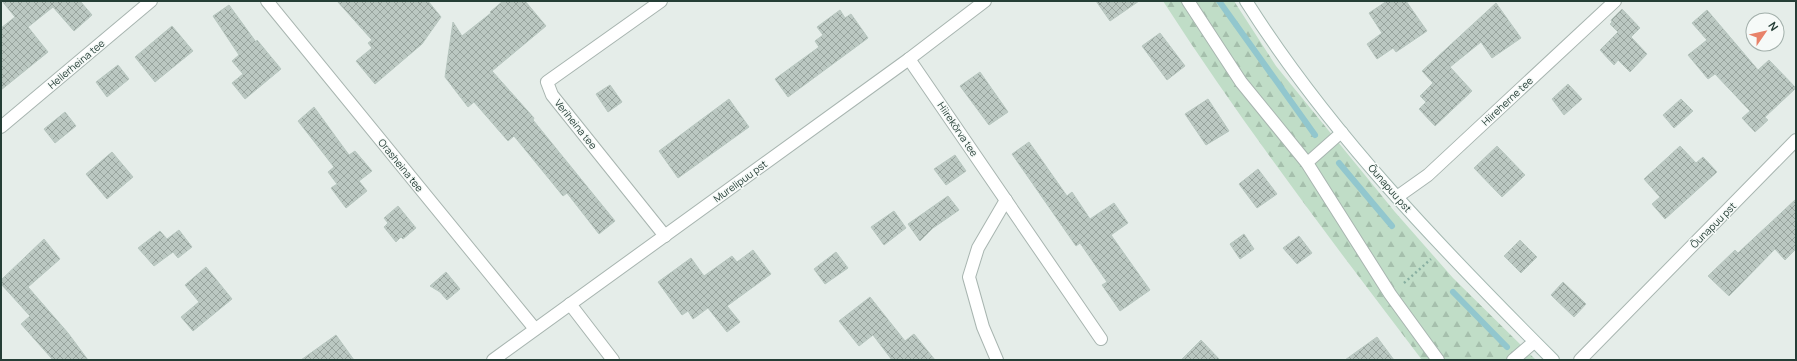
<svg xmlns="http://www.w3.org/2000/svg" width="1797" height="361" font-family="Manrope,sans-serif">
  <defs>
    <pattern id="forest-firs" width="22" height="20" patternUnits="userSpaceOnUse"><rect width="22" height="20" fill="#c0ddc7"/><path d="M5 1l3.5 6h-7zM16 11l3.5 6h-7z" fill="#a5bfac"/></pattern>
    <pattern id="building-cross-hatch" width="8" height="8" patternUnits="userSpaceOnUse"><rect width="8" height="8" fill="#bbc8c2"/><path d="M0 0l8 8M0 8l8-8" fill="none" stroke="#98a49e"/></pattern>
  </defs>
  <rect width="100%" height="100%" fill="#e5ede9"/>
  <path fill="url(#forest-firs)" d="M1163,1h71l42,65 119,146 58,66 83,82h-114c-89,-117 -179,-235 -259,-359z"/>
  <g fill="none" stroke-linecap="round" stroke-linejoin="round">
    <g stroke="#92c7ce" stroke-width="6">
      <polyline points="1219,1 1315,135"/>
      <polyline points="1339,163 1392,226"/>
      <polyline points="1453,292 1507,347"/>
    </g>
  </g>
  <g fill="url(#building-cross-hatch)" stroke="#b8c7c0">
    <polygon points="2,1 80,1 92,15 74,31 53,7 28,27 48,52 1,90 1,28 15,17"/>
    <polygon points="337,1 428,1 441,17 422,44 375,84 356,61 372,48 368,43 372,40"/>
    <polygon points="503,1 525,1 546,26 492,71 534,118 533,120 615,221 599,234 567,193 563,196 514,136 508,141 474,102 468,107 445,77 453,22 462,36 491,13 490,12"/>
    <polygon points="1096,1 1139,1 1110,21"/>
    <polygon points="1387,1 1406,1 1427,31 1396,52 1393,48 1377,59 1367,44 1382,33 1369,13"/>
    <polygon points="1496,3 1521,38 1492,58 1481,42 1450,67 1472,91 1435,126 1419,109 1426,102 1420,96 1433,83 1422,71"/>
    <polygon points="229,5 256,42 257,40 281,69 245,99 232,83 243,74 232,61 239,55 213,16"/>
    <polygon points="1622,9 1640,28 1631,37 1647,54 1630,72 1618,60 1614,65 1600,50 1618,32 1610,24 1612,22 1611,20"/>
    <polygon points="840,10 845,18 851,14 868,38 788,97 775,79 819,47 815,41 823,35 817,27"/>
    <polygon points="1707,10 1758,70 1769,60 1796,88 1765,117 1768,120 1755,132 1742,118 1750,111 1715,74 1708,79 1688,55 1707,40 1692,23"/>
    <polygon points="172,26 193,51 155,82 135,57"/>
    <polygon points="1160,33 1185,66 1167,80 1142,46"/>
    <polygon points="118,65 129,79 107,97 96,82"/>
    <polygon points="980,72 1008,112 989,125 960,86"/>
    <polygon points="1568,84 1582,99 1564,115 1552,99"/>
    <polygon points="610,85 622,102 608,112 596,94"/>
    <polygon points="729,99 749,127 678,178 659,151"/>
    <polygon points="1208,99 1229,131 1206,145 1185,114"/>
    <polygon points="1681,99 1693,111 1674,128 1663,115"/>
    <polygon points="314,107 349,155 355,151 372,171 359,181 367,191 346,208 331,188 337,184 328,172 334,167 298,121"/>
    <polygon points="65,112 76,126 55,143 44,129"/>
    <polygon points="1029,142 1067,196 1072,192 1090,219 1114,203 1128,223 1111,235 1150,290 1120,311 1102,285 1107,282 1080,243 1076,246 1012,154"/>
    <polygon points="1497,146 1525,175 1502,197 1474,168"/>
    <polygon points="1680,146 1696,163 1703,157 1717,172 1665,219 1652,204 1660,197 1644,179"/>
    <polygon points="112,152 133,177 107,199 86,174"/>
    <polygon points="955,155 966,171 946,185 934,169"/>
    <polygon points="1258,169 1277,194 1257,208 1239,184"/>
    <polygon points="948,196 959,210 933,228 920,241 908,224"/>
    <polygon points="1796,199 1796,249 1785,260 1775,249 1729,296 1708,276 1735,250 1738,253"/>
    <polygon points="398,206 416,228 403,239 401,237 396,242 384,227 388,223 384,218"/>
    <polygon points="894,211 906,228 884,245 871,227"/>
    <polygon points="179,230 192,247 178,258 173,252 154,266 138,248 160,231 167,239"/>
    <polygon points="1244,234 1254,249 1240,259 1230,244"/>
    <polygon points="1299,236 1312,253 1297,264 1283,248"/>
    <polygon points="44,239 60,259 28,287 68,333 88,360 53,360 21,324 30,316 1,284 1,280"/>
    <polygon points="1520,240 1537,257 1521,273 1504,256"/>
    <polygon points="753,250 771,274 727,306 740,322 727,332 708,308 693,319 688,311 682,315 658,282 691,258 704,276 732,256 737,262"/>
    <polygon points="836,252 848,268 825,284 814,269"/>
    <polygon points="206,267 232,299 193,331 181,317 199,302 185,285"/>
    <polygon points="446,272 460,289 447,300 440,292 430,286"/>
    <polygon points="1563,282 1586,304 1574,317 1551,295"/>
    <polygon points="870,297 905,341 914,334 935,360 892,360 873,335 859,346 839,321"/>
    <polygon points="336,335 354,360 301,360"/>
    <polygon points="1377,337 1394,360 1345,360"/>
    <polygon points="1201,340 1220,360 1181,360"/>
  </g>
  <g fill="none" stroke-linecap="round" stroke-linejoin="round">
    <g stroke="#a8b5b0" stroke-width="13">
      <polyline id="lane" points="1307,163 1342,132"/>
    </g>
    <g stroke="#a8b5b0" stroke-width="14">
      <g id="street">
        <polyline points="267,1 535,329"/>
        <polyline points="661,1 547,82 552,95 665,236"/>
        <polyline points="1188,1 1241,82 1307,163 1390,294 1438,360"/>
        <polyline points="909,59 1101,339"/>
        <polyline points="1,127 151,1"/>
        <polyline points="1397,197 1428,175 1615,1"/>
        <polyline points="570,304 613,360"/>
        <polyline points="493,360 909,59 985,1"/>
        <polyline points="997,360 983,327 969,277 978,248 1006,200"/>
        <polyline points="1513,360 1534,342"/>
        <polyline points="1580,360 1796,140"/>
      </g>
    </g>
    <g stroke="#a4b8b1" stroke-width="14">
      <path id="secondary" d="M1246,1c84,133 196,248 307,359"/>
    </g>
    <polyline stroke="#88afa1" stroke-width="2.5" stroke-dasharray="2 3" stroke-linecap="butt" points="1404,283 1431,259"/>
    <use href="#lane" stroke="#fff" stroke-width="11"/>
    <use href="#street" stroke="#fff" stroke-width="12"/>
    <use href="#secondary" stroke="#fff" stroke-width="12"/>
  </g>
  <g text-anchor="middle" stroke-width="3" stroke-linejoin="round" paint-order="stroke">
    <g font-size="10" fill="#253e36" stroke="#f6faf8">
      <text transform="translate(76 64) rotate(-40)" y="4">Hellerheina tee</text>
      <text transform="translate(1507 101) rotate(-43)" y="4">Hiireherne tee</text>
      <text transform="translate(576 124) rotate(51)" y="4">Veriheina tee</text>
      <text transform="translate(958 129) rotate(56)" y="4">Hiirekõrva tee</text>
      <text transform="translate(401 165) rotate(51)" y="4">Orasheina tee</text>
      <text transform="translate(740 181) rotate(-36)" y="4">Murelipuu pst</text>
      <text transform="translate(1390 188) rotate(49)" y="4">Õunapuu pst</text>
      <text transform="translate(1713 225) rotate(-45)" y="4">Õunapuu pst</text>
    </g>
  </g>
  <rect width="1797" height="361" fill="none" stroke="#253e36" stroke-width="4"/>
  <g transform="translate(1765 32) rotate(56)"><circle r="19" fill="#f6faf8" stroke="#a2afaa"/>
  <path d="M0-3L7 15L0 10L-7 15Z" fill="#e88269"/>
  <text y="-6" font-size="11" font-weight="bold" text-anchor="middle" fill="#253e36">N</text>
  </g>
</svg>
